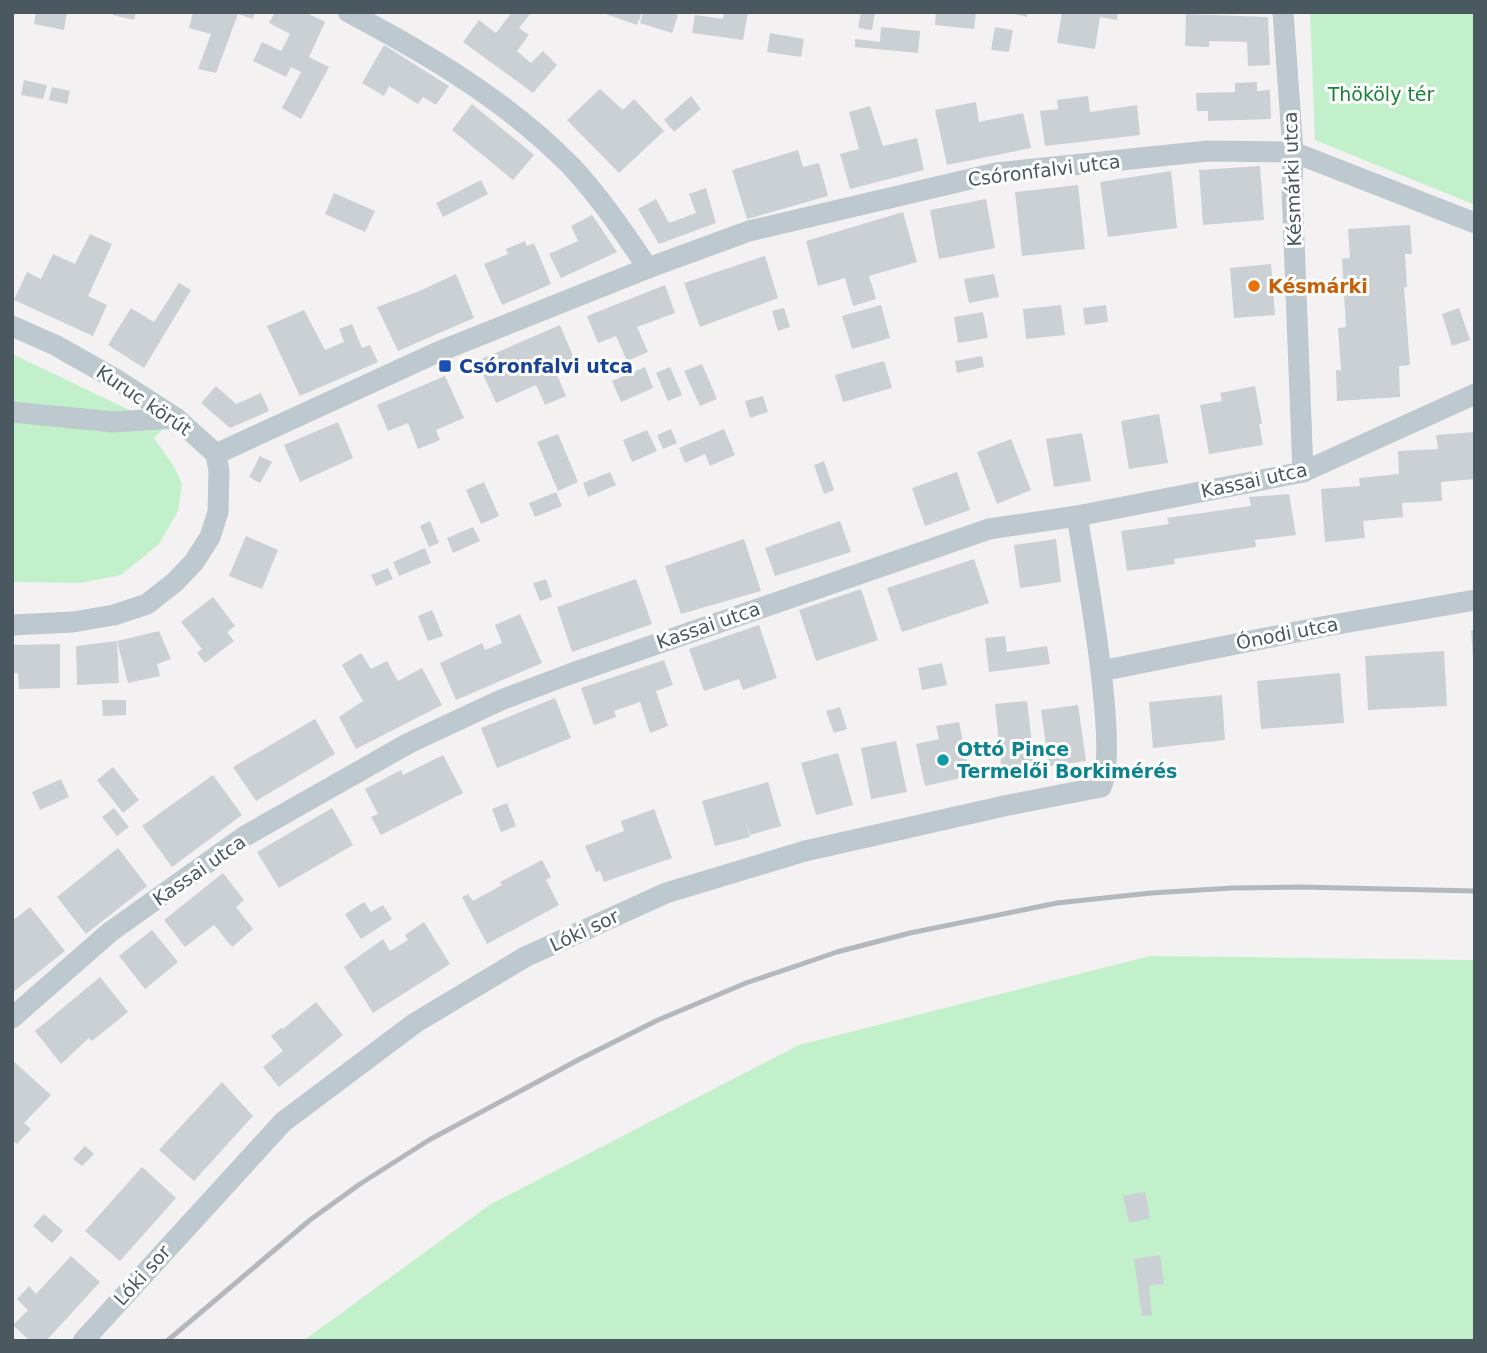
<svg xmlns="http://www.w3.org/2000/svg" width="1487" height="1353" font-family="'DejaVu Sans',sans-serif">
  <rect width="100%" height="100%" fill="#f4f1f2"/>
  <g fill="#c1f0ca">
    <polygon points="1310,12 1475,12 1475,205 1315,140"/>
    <polygon points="12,354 165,427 154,438 173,465 182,484 178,511 159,544 121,575 80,583 12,582"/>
    <polygon points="1150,956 1475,960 1475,1341 303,1341 491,1204 799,1045"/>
  </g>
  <g fill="#cbd0d4">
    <polygon points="36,12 67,12 64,30 34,24"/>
    <polygon points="114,12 136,12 134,20 113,15"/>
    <polygon points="193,12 255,12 253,19 238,14 216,73 198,69 211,34 189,28"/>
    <polygon points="275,12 305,12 325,22 309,57 329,67 301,119 282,108 301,72 291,67 286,77 253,61 262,42 281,51 290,34 269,23"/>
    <polygon points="512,12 530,14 519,28 529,35 517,51 531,63 543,51 557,65 533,93 463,42 479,20 496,33"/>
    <polygon points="600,12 642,12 637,25"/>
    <polygon points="643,12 670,12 678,15 672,33 640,23"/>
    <polygon points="724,12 748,12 743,40 692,33 695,15 723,19"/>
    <polygon points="861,12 875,12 872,30 858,28"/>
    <polygon points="936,12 976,12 974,29 935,25"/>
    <polygon points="1007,12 1027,12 1027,17"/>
    <polygon points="1062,12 1118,12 1117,20 1100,17 1095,49 1057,43"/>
    <polygon points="1186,14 1268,17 1270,65 1248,66 1247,42 1209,41 1209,47 1185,46"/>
    <polygon points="881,27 920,31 918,53 855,47 855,39 880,42"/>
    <polygon points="995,27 1013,30 1009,52 991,50"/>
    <polygon points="770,33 804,39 801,57 767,52"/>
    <polygon points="384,45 449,86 436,105 423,97 418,104 389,86 384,96 362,83"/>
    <polygon points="24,80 47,85 43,99 21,95"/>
    <polygon points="1257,82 1257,91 1270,90 1271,119 1208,121 1208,111 1197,111 1196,93 1235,92 1235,83"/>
    <polygon points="52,87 70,91 67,104 49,100"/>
    <polygon points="600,89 623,110 634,99 664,131 619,173 567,120"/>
    <polygon points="691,96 701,109 674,132 664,120"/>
    <polygon points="1088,96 1090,112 1137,105 1140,135 1045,146 1040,111 1058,109 1057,100"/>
    <polygon points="976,102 979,122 1023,113 1031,148 947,165 935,110"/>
    <polygon points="472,104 534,155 513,180 452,130"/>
    <polygon points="870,106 883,146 917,138 924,170 850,189 840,154 859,149 849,112"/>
    <polygon points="798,150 803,167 819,163 828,196 747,219 732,170"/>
    <polygon points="1260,166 1264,220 1203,225 1199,170"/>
    <polygon points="1171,171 1177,228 1108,237 1100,182"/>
    <polygon points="481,180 488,194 443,217 436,203"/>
    <polygon points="1078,185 1085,249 1022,256 1015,192"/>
    <polygon points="706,188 716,223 659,244 638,209 656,199 669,223 696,213 689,194"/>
    <polygon points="334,193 375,211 365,232 325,214"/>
    <polygon points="986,199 995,248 939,259 930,210"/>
    <polygon points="903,212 917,262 869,276 876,299 853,306 845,278 818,286 806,241"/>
    <polygon points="592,215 617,252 561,278 549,254 578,241 571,226"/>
    <polygon points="1410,225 1412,254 1405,254 1407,287 1404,287 1410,365 1399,366 1400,397 1337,401 1336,370 1341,370 1338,328 1346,327 1342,259 1350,258 1348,229"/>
    <polygon points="90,234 112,244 88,296 107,305 93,336 14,300 27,272 41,279 53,254 75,264"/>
    <polygon points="525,241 527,246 534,243 551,284 502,305 484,264 508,254 506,249"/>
    <polygon points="765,256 778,298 700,327 684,283"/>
    <polygon points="1271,264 1275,315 1234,318 1230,268"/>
    <polygon points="456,274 474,318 398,351 377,307 417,292"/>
    <polygon points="994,274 999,297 969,303 964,279"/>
    <polygon points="179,283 191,290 144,368 108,345 131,308 154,322"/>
    <polygon points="665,285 675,313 637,327 648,352 627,361 616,336 598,343 587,316"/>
    <polygon points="881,305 890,338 852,349 842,316"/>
    <polygon points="1061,305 1065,335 1026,339 1023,309"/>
    <polygon points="1106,305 1108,322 1085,325 1083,308"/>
    <polygon points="784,308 790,327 778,331 772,311"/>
    <polygon points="1459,308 1470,340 1452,346 1442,314"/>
    <polygon points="304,310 325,350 344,342 339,329 352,324 362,348 370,345 378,362 300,396 267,326"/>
    <polygon points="983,312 988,338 958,343 954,317"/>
    <polygon points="560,325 575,361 555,370 566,396 545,405 536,385 496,403 477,361"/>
    <polygon points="982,356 984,367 957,373 955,361"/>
    <polygon points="884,361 892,388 843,402 835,375"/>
    <polygon points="702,364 717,399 700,406 684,371"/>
    <polygon points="645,367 653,388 621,402 612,381"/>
    <polygon points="670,367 682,395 668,401 656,373"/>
    <polygon points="445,376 464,418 436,430 440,440 418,449 408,423 388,431 377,405"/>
    <polygon points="216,386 236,404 261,393 269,411 230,428 201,403"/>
    <polygon points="1255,386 1262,424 1259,424 1263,445 1209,454 1200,405 1222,401 1220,393"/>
    <polygon points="763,396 768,412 750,418 745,401"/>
    <polygon points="1159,414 1168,463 1129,469 1121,421"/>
    <polygon points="338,422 353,458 300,482 284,445"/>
    <polygon points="671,429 677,443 663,449 657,435"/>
    <polygon points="724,429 735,455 710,466 705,454 685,463 679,448"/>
    <polygon points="647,430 657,451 632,462 623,440"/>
    <polygon points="1475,432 1475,479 1441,482 1442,501 1402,503 1403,517 1363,521 1365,538 1325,542 1321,489 1360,486 1359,478 1399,474 1398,451 1438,449 1436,435"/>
    <polygon points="1082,433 1091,481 1054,487 1046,439"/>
    <polygon points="558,434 578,482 558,491 537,442"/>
    <polygon points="1011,439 1031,490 997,504 977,452"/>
    <polygon points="260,456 272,462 260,483 249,477"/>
    <polygon points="824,461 834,490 824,494 814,465"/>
    <polygon points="610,472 616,485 588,497 583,483"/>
    <polygon points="957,472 970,510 925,526 912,488"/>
    <polygon points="484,482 499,516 481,524 466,490"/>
    <polygon points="556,492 562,506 535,517 529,503"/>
    <polygon points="1289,494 1296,535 1255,540 1256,547 1174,559 1175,564 1127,571 1121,531 1169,524 1167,518 1251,506 1249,497"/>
    <polygon points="430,521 439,543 429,547 420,526"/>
    <polygon points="840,521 851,552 775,576 765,548"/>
    <polygon points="473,527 480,541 453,553 447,538"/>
    <polygon points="246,536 278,550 262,589 229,576"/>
    <polygon points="744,539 761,591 681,614 665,566"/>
    <polygon points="1056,539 1061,582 1020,588 1014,545"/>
    <polygon points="425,548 431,563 399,576 393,562"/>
    <polygon points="974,559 989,603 902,632 887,588"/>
    <polygon points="388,568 393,579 376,586 371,575"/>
    <polygon points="546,579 552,597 540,601 533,583"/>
    <polygon points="636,579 652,624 572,652 557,607"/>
    <polygon points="861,589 878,640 816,661 799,610"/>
    <polygon points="213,597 235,626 227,632 234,641 205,663 197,653 202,649 181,622"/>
    <polygon points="432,610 443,636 428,641 418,616"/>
    <polygon points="520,614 542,663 456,700 440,663 482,643 485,650 502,643 495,625"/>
    <polygon points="759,625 777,678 743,690 739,679 704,691 689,649"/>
    <polygon points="1471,630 1475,630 1475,657 1473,657"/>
    <polygon points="159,631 171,659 157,664 160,676 128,683 117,641 119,683 77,685 76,646 117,641"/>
    <polygon points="1005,636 1007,652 1047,646 1050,664 989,672 985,638"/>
    <polygon points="60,644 60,688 19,689 18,673 12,673 12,645"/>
    <polygon points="1444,651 1447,706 1368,710 1365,656"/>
    <polygon points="361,653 371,669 387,661 398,681 422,668 442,705 356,749 339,717 363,701 342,665"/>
    <polygon points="664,660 673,685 656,691 668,726 650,733 640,702 614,711 616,717 594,725 581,688"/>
    <polygon points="942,663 947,685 922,690 918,668"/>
    <polygon points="1340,673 1344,723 1261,729 1257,681"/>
    <polygon points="1222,695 1225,740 1153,748 1149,702"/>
    <polygon points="555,698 571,738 497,768 481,728"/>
    <polygon points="102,700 126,700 126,715 103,716"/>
    <polygon points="1027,701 1035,770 1002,774 995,704"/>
    <polygon points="1078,705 1086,761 1049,766 1041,710"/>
    <polygon points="840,707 847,729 834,733 826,711"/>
    <polygon points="315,719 335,754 256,801 233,767"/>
    <polygon points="959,722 970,776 925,786 916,744 939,739 936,726"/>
    <polygon points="896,741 907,792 871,799 861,748"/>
    <polygon points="838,753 853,805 816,815 801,763"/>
    <polygon points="443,755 463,793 381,835 371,817 378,814 365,789 401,770 403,775"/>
    <polygon points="113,767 139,800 123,813 97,780"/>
    <polygon points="213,775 242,815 172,867 142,826"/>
    <polygon points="61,779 69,797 40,810 32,792"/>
    <polygon points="768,782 781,826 750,835 745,820 750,837 715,846 702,801"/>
    <polygon points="507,803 516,826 501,832 492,809"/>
    <polygon points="114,808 129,827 117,836 102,817"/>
    <polygon points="332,808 353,845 279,888 257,852"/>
    <polygon points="654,809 672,858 604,882 600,871 596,872 585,846 624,831 621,821"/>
    <polygon points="118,848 147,886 86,934 57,897"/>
    <polygon points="542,860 551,877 546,880 559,905 487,944 462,897 468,894 473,901 502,885 500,882"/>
    <polygon points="223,873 244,900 236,907 253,929 232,947 214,925 185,947 164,920"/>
    <polygon points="364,902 371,912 383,905 392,919 361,939 345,914"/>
    <polygon points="30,907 65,951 12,993 12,916 15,919"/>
    <polygon points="424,922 450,964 373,1013 344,967 383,939 390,951 408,940 405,935"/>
    <polygon points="152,930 178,962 145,989 119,956"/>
    <polygon points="100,977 128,1012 92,1041 89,1038 61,1064 35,1031"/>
    <polygon points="316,1002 343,1035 279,1087 263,1067 283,1051 271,1036 281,1028 283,1029"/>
    <polygon points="12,1060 51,1095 24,1123 31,1129 17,1144 12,1140"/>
    <polygon points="222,1082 253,1116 194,1181 159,1150"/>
    <polygon points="85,1146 94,1154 82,1166 73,1159"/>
    <polygon points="142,1167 176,1198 120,1261 85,1231"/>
    <polygon points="1145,1192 1150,1218 1129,1223 1123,1196"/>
    <polygon points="44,1214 63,1231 52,1243 33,1226"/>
    <polygon points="1160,1255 1164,1284 1149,1286 1152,1315 1142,1316 1134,1259"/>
    <polygon points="71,1256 100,1282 46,1341 30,1341 13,1325 28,1310 17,1299 29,1286 36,1294"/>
  </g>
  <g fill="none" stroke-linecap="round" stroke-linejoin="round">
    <g stroke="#bdc9ce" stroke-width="21">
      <path d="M348,12c80,42 159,89 223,154 29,31 53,67 77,102"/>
      <polyline points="1283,12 1293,152 1292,189 1303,472"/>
      <polyline points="12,326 55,345 117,380 176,418 216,454 219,472 218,512 210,537 194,562 175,582 147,604 114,615 73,622 12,625"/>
      <polyline points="12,412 114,422 176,418"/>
      <polyline points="216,454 438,352 648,268 749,231 996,173 1208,151 1293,152 1475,223"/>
      <polyline points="1101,671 1321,627 1475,600"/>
      <polyline points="12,1018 110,932 245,836 409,743 501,700 570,674 989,529 1077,516 1303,472 1475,394"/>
      <path d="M83,1341l200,-219 132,-99 110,-66 141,-64 139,-42 199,-45 97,-19c19,-36 -16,-222 -24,-271"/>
    </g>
    <polyline stroke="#b4b8bc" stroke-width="5" points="167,1341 310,1220 360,1184 429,1140 578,1060 658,1020 746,983 837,952 910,933 1057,903 1151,893 1232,888 1301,887 1475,891"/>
  </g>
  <circle fill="#e8710a" stroke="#fff" stroke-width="2.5" cx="1254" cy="286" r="7"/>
  <rect fill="#1a4fb4" stroke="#fff" stroke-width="2.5" x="438" y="359" width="14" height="14" rx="3.5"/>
  <circle fill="#0f9aa8" stroke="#fff" stroke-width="2.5" cx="943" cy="760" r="7"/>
  <g text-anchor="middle" stroke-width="6" stroke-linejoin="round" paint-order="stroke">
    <g font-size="19" fill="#188239" stroke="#fff">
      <text x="1381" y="101">Thököly tér</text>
    </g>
    <g font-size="19" fill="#49595f" stroke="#fff">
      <text transform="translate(1044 170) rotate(-7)" y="7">Csóronfalvi utca</text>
      <text transform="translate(1292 179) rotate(-92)" y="7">Késmárki utca</text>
      <text transform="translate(144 400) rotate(34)" y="7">Kuruc körút</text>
      <text transform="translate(1254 480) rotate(-12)" y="7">Kassai utca</text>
      <text transform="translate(708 625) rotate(-19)" y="7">Kassai utca</text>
      <text transform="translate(1287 633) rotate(-11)" y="7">Ónodi utca</text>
      <text transform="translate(199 870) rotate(-35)" y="7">Kassai utca</text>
      <text transform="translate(584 930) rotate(-25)" y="7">Lóki sor</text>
      <text transform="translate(142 1275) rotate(-48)" y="7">Lóki sor</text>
    </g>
    <g font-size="19" font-weight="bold" fill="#c56008" stroke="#fff" text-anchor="start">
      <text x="1268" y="293">Késmárki</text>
    </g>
    <g font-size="19" font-weight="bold" fill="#164399" stroke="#fff" text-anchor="start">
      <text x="459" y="373">Csóronfalvi utca</text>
    </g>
    <g font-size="19" font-weight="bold" fill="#0d838f" stroke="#fff" text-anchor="start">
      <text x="957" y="756">Ottó Pince<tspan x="957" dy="22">Termelői Borkimérés</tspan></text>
    </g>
  </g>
  <rect width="1487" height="1353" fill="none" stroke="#49595f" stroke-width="28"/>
</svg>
